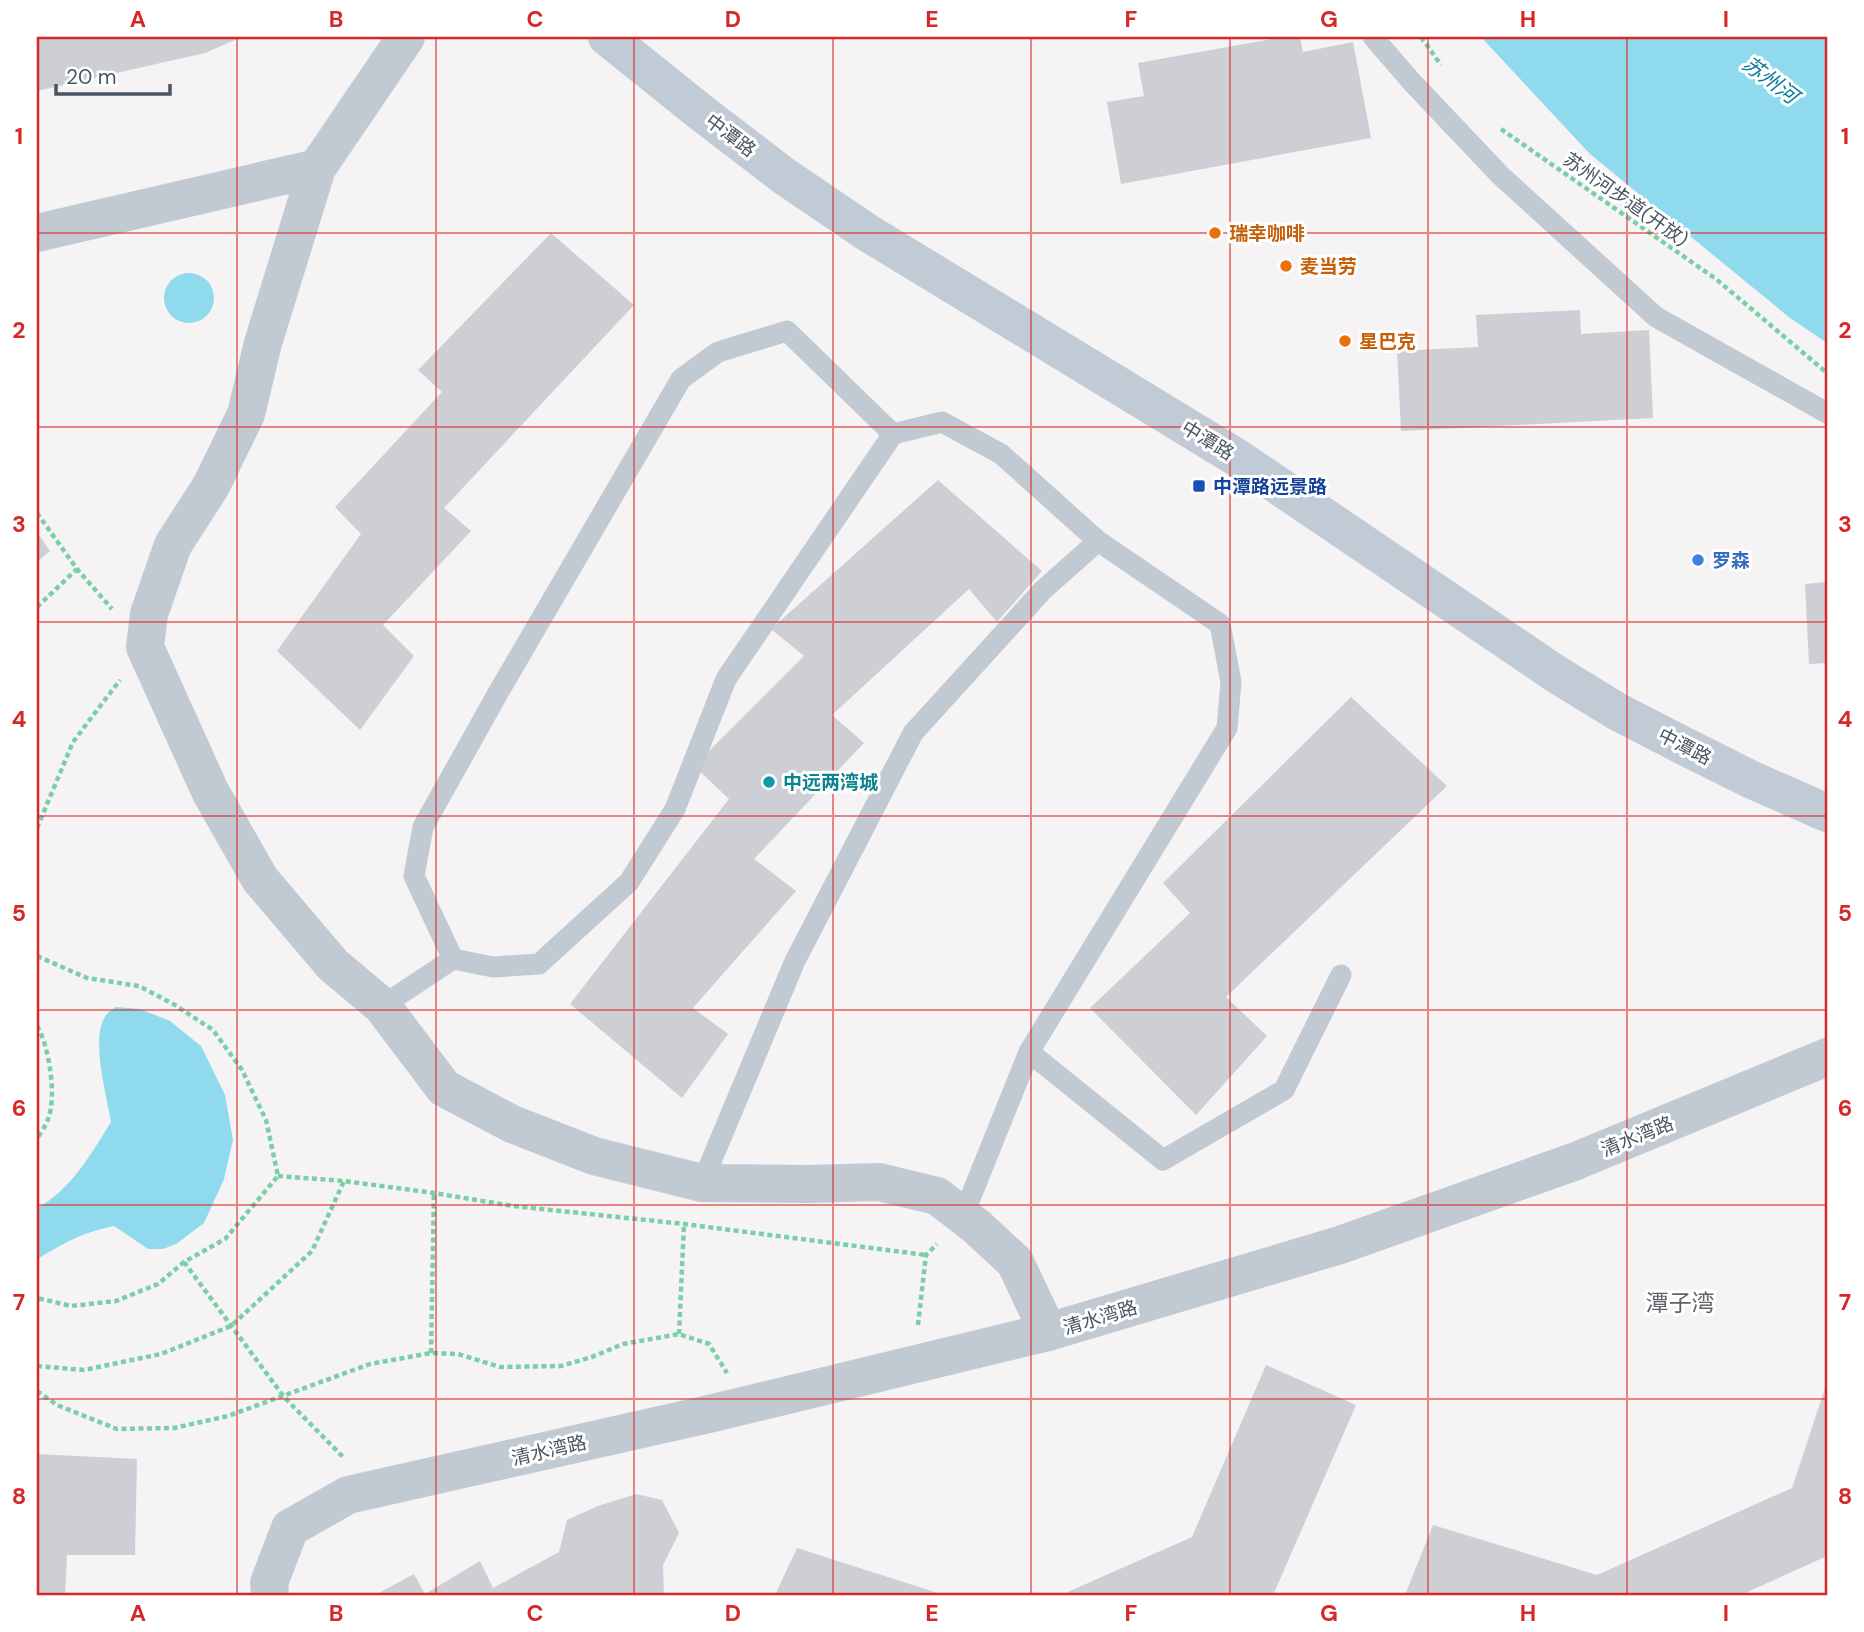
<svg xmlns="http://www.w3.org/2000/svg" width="1864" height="1632" font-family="'DM Sans','Noto Sans SC',sans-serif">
  <rect width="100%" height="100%" fill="#f5f3f3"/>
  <g fill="#90daee">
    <polygon points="1481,37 1827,37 1827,343 1790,318 1590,154"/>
    <circle cx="189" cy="298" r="25"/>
    <path d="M116,1007l24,2 30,12 31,25 24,49 8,45 -9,39 -20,44 -28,21 -13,5h-15l-34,-23c-33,7 -48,16 -77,33v-51c34,-18 54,-54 74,-86 -4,-26 -22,-87 -4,-108 2,-3 6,-5 9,-7z"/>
  </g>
  <g fill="#cdcfd5">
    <polygon points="37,37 242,37 205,53 37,91"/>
    <polygon points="1283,37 1300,37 1303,52 1353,42 1371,138 1121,184 1107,102 1144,96 1138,63"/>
    <polygon points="551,233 634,305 444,508 471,531 383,625 414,656 360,730 277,651 361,534 335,507 442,392 418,370"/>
    <polygon points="1580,310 1581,334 1649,330 1653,418 1401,431 1397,351 1478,347 1476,315"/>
    <polygon points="938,480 1042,571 997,622 969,589 832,715 864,743 754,859 796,891 693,1008 728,1034 682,1098 570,1004 729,799 694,766 804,656 771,629"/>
    <polygon points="37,532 50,551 37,562"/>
    <polygon points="1827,582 1827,663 1809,664 1805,584"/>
    <polygon points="1351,697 1447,786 1226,997 1267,1036 1196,1115 1090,1008 1190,913 1163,883"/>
    <polygon points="1266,1365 1356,1405 1274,1593 1269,1595 1061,1595 1192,1537"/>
    <polygon points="1827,1382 1827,1556 1741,1595 1405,1595 1433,1525 1597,1575 1792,1488"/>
    <polygon points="37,1454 137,1459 135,1555 67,1555 65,1595 37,1595"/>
    <polygon points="636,1494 662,1500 679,1533 663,1565 664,1595 375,1595 414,1574 425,1594 480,1561 493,1588 559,1552 567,1520 598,1506"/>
    <polygon points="797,1548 944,1595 775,1595"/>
  </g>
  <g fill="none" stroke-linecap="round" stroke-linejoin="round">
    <g stroke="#7ad0a6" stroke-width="4.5" stroke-dasharray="5 3.5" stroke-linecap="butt">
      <polyline points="1421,37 1441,65"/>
      <polyline points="1501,129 1716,279 1827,373"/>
      <polyline points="37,513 77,569 112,609"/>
      <polyline points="37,607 77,569"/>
      <polyline points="37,828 73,742 120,680"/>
      <polyline points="37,956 87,978 139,986 175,1005 213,1030 242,1070 266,1120 278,1176 225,1239 184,1262 158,1284 116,1301 71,1306 37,1298"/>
      <path d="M37,1026c12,19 20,71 11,93 -2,7 -8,14 -11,20"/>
      <polyline points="278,1176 344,1181 434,1193 513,1206 684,1224 926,1255"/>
      <polyline points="184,1262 284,1397 344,1458"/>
      <polyline points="918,1325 926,1255 937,1244"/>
      <polyline points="679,1334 684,1224"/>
      <polyline points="431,1353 434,1193"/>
      <polyline points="37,1366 84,1370 161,1354 231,1326 312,1251 344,1181"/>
      <polyline points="37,1391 57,1405 117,1429 174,1428 228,1416 370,1364 431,1353 458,1354 500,1367 561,1366 592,1357 623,1344 679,1334 709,1344 727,1373"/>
    </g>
    <g stroke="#c1cad2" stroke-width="21">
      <polyline points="1373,37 1411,81 1500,175 1656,317 1827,413"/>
      <polyline points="453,959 493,967 539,964 629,882 675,809 726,679 893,434"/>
      <polyline points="382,1006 453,959 414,876 423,827 498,693 681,379 718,352 787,331 893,434 942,422 1001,454 1098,541 1220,624 1231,682 1227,728 1029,1052 963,1216"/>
      <polyline points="1029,1052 1163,1160 1284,1090 1341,975"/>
      <polyline points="702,1183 795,961 913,733 1043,590 1098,541"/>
    </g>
    <g stroke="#c1cad2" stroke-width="38">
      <polyline points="317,168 263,343 246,414 211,486 173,545 149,614 145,647 210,791 260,879 333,965 382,1006 444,1088 512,1124 594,1156 702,1183 808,1184 879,1182 937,1196 976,1226 1015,1262 1048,1332"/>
      <polyline points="37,233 317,168 406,37"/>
      <polyline points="270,1595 269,1583 290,1528 348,1495 709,1414 1048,1332 1340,1245 1576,1161 1827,1057"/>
    </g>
    <polyline stroke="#c1cbd6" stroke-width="38" points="607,37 703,114 784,176 868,233 1236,457 1556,674 1618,712 1686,747 1750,779 1827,813"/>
  </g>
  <path fill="none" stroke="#d62828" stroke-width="2" stroke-opacity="0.55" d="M237,37v1558M436,37v1558M634,37v1558M833,37v1558M1031,37v1558M1230,37v1558M1428,37v1558M1627,37v1558M37,233h1790M37,427h1790M37,622h1790M37,816h1790M37,1010h1790M37,1205h1790M37,1399h1790"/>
  <g fill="#e8710a" stroke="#fff" stroke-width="2.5">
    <circle cx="1215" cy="233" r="7"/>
    <circle cx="1286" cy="266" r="7"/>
    <circle cx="1345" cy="341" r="7"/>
  </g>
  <rect fill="#1a4fb4" stroke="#fff" stroke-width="2.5" x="1192" y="479" width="14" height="14" rx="3.5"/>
  <circle fill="#3f7fe0" stroke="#fff" stroke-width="2.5" cx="1698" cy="560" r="7"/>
  <circle fill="#0f9aa8" stroke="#fff" stroke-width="2.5" cx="769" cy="782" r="7"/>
  <g text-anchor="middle" stroke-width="6" stroke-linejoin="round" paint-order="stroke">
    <g font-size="19" fill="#4a5661" stroke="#fff">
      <text transform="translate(731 135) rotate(37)" y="7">中潭路</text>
      <text transform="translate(1626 199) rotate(35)" y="7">苏州河步道(开放)</text>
      <text transform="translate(1208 440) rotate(31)" y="7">中潭路</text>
      <text transform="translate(1685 746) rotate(27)" y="7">中潭路</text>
      <text transform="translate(1637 1136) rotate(-22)" y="7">清水湾路</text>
      <text transform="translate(1100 1317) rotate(-17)" y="7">清水湾路</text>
      <text transform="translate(549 1450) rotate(-13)" y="7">清水湾路</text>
    </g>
    <g font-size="19" font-weight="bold" fill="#c56008" stroke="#fff" text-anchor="start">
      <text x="1229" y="240">瑞幸咖啡</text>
      <text x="1300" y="273">麦当劳</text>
      <text x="1359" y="348">星巴克</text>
    </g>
    <g font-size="19" font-weight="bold" fill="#164399" stroke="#fff" text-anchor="start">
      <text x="1213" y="493">中潭路远景路</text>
    </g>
    <g font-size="19" font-weight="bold" fill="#366cbe" stroke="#fff" text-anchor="start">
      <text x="1712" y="567">罗森</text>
    </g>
    <g font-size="19" font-weight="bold" fill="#0d838f" stroke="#fff" text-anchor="start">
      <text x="783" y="789">中远两湾城</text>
    </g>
    <g font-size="21" font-style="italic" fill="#0c7c9b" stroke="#fff">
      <text transform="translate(1770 80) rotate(37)" y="7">苏州河</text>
    </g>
    <g font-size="23" fill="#5f6368" stroke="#fff">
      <text x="1680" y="1311">潭子湾</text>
    </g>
  </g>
  <rect width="1864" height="1632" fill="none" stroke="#ffffff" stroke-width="77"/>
  <path d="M56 84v10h114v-10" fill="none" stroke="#4a5661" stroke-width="3.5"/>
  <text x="66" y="84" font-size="21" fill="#4a5661" stroke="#ffffff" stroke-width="5" paint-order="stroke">20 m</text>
  <rect x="38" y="38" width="1788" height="1556" fill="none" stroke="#d62828" stroke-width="2.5"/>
  <g font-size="23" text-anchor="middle" font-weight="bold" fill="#d62828">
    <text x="138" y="27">A</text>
    <text x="336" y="27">B</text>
    <text x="535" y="27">C</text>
    <text x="733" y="27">D</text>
    <text x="932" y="27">E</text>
    <text x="1131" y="27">F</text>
    <text x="1329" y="27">G</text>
    <text x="1528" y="27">H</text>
    <text x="1726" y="27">I</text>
    <text x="19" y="144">1</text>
    <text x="1845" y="144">1</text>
    <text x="19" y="338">2</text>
    <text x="1845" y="338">2</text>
    <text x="19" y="532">3</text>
    <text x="1845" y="532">3</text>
    <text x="19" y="727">4</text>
    <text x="1845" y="727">4</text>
    <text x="19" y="921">5</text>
    <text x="1845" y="921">5</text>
    <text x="19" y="1116">6</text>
    <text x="1845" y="1116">6</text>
    <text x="19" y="1310">7</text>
    <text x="1845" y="1310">7</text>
    <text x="19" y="1504">8</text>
    <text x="1845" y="1504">8</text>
    <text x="138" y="1621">A</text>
    <text x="336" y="1621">B</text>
    <text x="535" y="1621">C</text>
    <text x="733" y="1621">D</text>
    <text x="932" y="1621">E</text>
    <text x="1131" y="1621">F</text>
    <text x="1329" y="1621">G</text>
    <text x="1528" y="1621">H</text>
    <text x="1726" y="1621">I</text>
  </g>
</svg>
